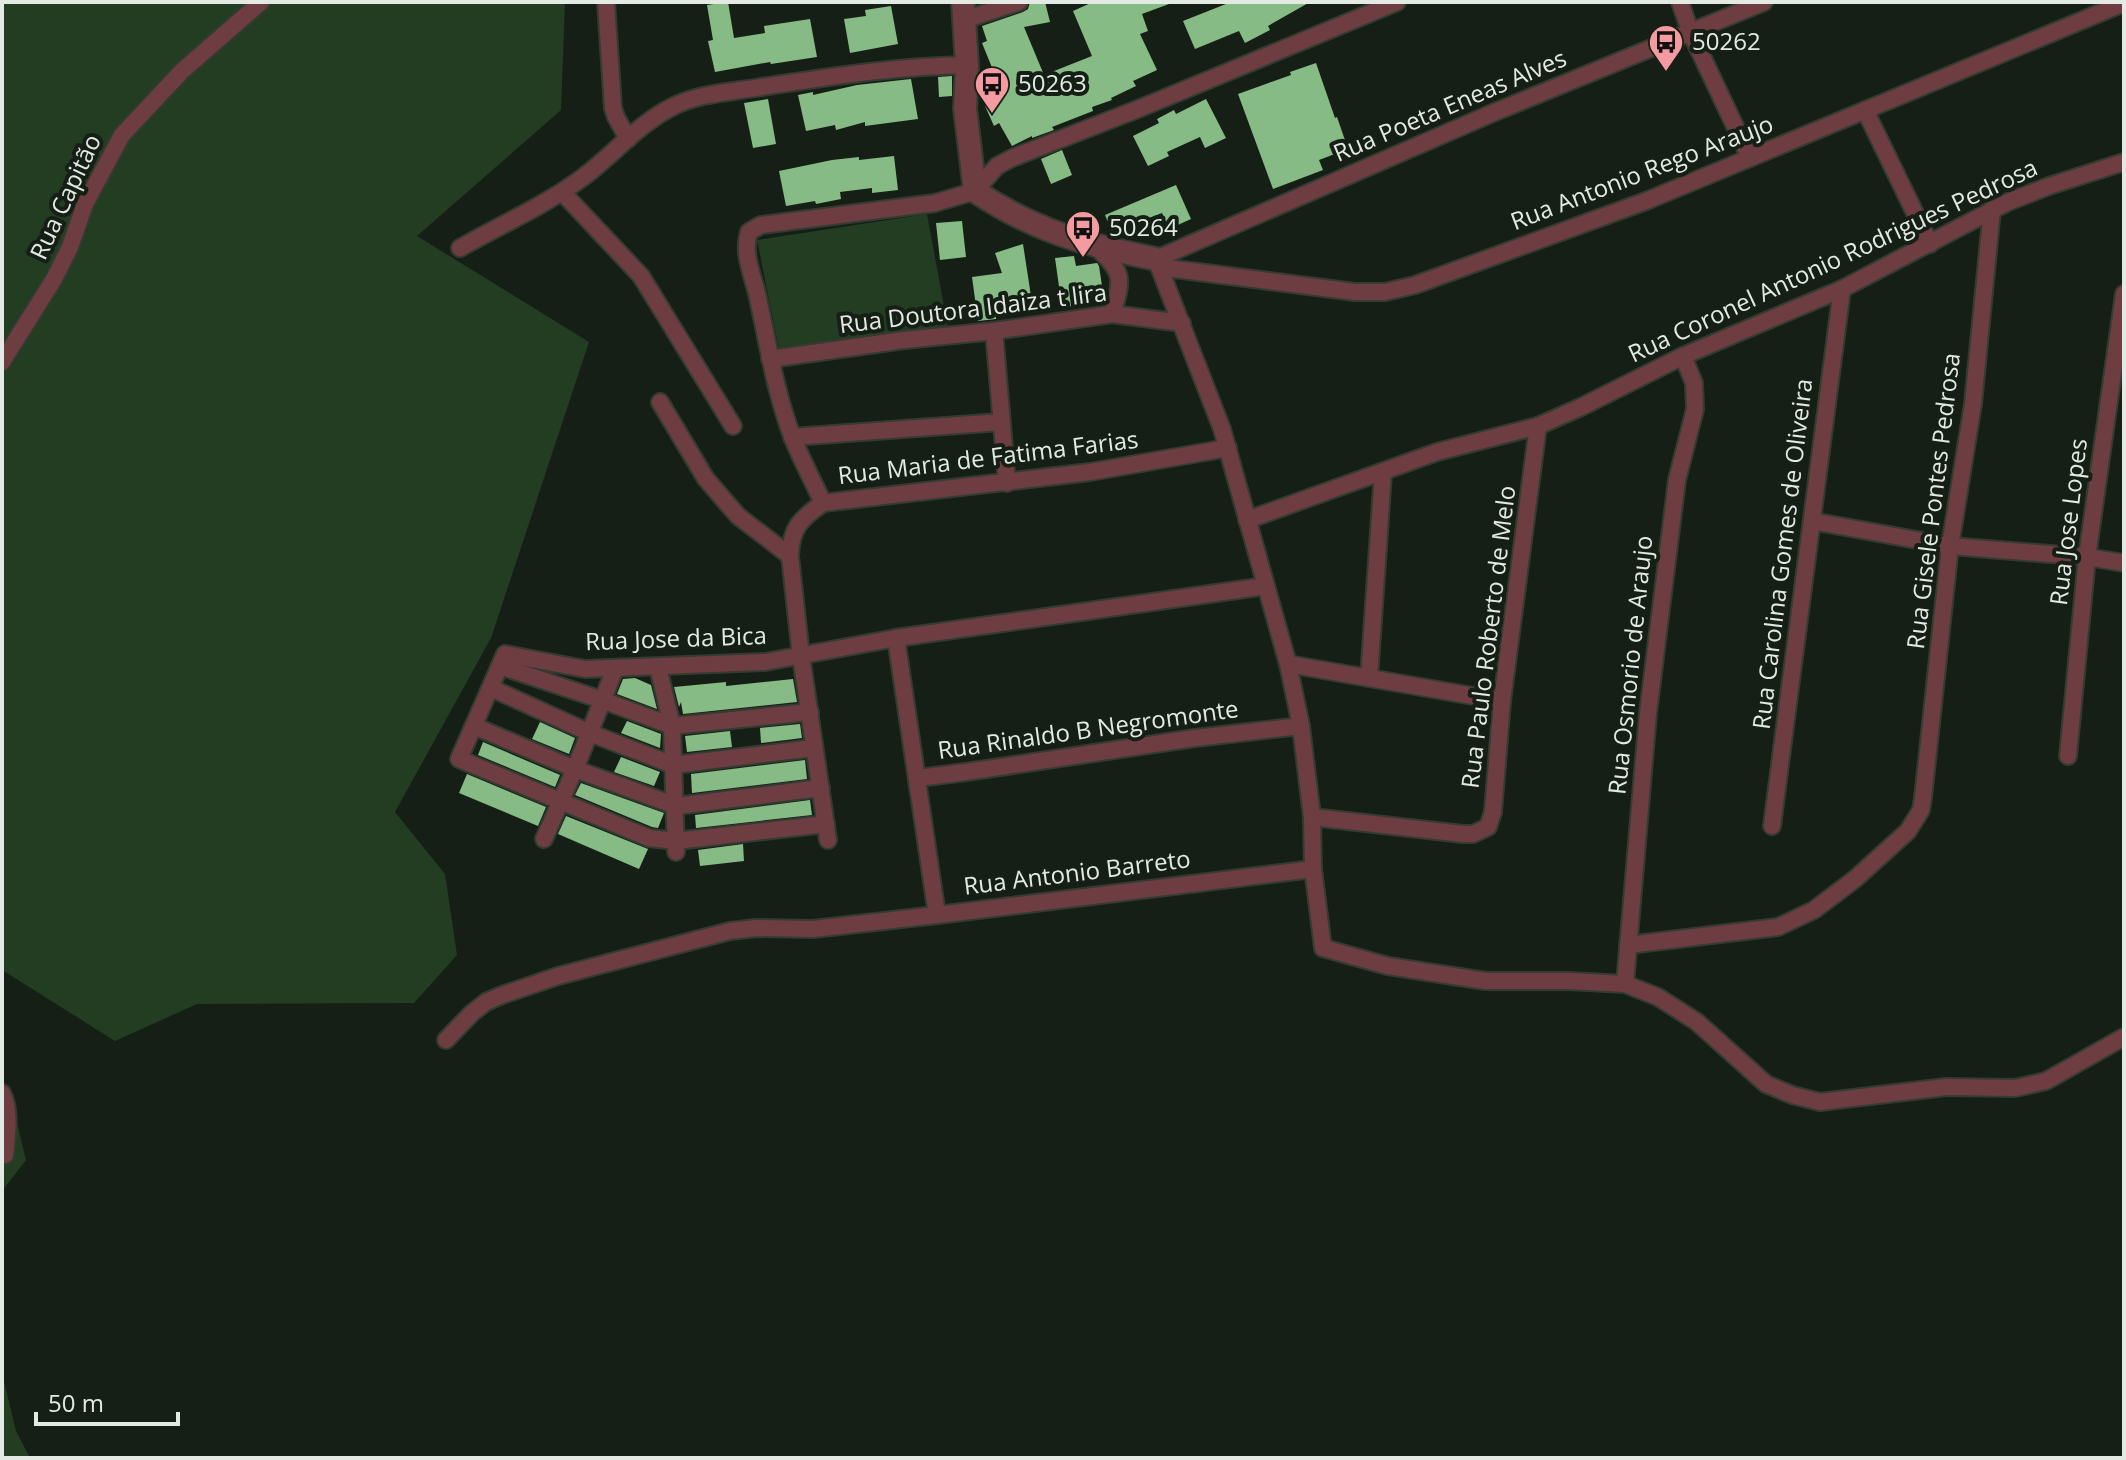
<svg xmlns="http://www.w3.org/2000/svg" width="2126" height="1460" font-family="'Open Sans',sans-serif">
  <rect width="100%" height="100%" fill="#161f15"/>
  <g fill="#223d22">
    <polygon points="2,2 565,2 561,110 417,236 589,342 491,638 395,812 445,874 457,955 414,1003 197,1004 115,1041 2,970"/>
    <polygon points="927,214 948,328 779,349 757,240"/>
    <polygon points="2,1089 12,1102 26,1160 2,1191"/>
    <polygon points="2,1373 16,1431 30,1458 2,1458"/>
  </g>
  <g fill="#87bb86">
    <polygon points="728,2 734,38 765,33 764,26 810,19 817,57 771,64 770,62 715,72 708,41 713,40 707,5"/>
    <polygon points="1030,2 1045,2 1050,22 1024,27 1044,75 1092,56 1073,11 1093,2 1169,2 1169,4 1142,14 1148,31 1140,34 1157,70 1133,81 1136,86 1111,98 1112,100 1092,107 1093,111 1052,127 1054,130 1032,138 1032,136 1012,146 999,123 994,126 985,106 999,100 988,72 993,70 982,43 987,41 982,26 1023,12 1028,9"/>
    <polygon points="1231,2 1310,2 1268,26 1270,30 1245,43 1239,31 1195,49 1183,21"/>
    <polygon points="891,6 898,44 850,53 844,19 866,16 865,10"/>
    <polygon points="1316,63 1335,118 1337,117 1348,149 1319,160 1323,170 1273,189 1238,94 1291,75 1290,72"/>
    <polygon points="952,76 952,96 939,97 938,77"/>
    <polygon points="911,79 918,119 865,126 865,122 836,130 835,125 806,131 798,95 813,92 813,95 857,85"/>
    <polygon points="768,99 776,144 753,148 744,103"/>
    <polygon points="1206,99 1226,138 1205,148 1200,137 1167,152 1169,156 1148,166 1133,136 1159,123 1157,119 1174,110 1176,114"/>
    <polygon points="1062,150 1072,175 1051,184 1041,159"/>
    <polygon points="894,156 898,190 872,193 872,188 840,192 841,199 816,204 815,201 786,206 779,171 832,160 859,157 859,160"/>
    <polygon points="1176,185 1191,219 1169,229 1162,213 1112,232 1105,215"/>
    <polygon points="962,221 966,257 940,260 936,223"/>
    <polygon points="1023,244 1033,309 996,315 996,319 978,321 972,277 1002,273 995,253"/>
    <polygon points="1074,256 1076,266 1097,263 1099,266 1104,299 1062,308 1055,258"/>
    <polygon points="635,678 651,685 657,709 617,694 623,679"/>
    <polygon points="793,679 797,702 683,714 681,702 679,707 674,687 726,682 726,686"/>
    <polygon points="627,721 661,734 660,748 621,733"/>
    <polygon points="540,722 575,738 569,754 532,739"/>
    <polygon points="800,724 802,738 761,743 760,728"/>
    <polygon points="730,731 732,747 687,752 685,736"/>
    <polygon points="483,742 560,775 555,787 478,755"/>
    <polygon points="621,757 660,772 654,786 614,772"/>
    <polygon points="805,760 807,779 692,793 691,774"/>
    <polygon points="467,774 546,807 538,826 459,793"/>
    <polygon points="581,783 664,813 658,828 652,827 575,795"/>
    <polygon points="810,800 812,815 696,828 695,815"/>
    <polygon points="566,816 648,849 639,869 558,834"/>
    <polygon points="743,844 744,861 700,866 698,850"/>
  </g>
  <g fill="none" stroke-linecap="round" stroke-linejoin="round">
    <g stroke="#333b32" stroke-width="20">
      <g id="minor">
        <polyline points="606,2 613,108 616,117 628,139"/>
        <polyline points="1680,2 1690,31 1750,158"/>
        <polyline points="1764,2 1495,112 1156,259 1222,429 1288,664 1301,726 1312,817 1313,869 1323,948 1388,966 1486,981 1569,981 1625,984 1658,997 1697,1022 1766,1084 1792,1095 1820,1102 1946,1087 2015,1088 2046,1081 2124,1037"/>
        <polyline points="964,20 1019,2"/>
        <polyline points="1865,110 1930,244"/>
        <polyline points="562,192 641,276 733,426"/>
        <path d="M1096,247c28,26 27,31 16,67"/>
        <path d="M460,248c40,-23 84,-42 122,-70 30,-22 56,-54 90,-71 27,-14 60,-15 89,-20 68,-10 137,-21 206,-22"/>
        <polyline points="1159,267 1355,292 1385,292 1415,285 1646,201 2124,3"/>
        <polyline points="994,331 1007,483"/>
        <polyline points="770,359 904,340 994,331 1112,314 1182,323"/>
        <polyline points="2,362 54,279 70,247 85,204 122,135 182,71 261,2"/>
        <polyline points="660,402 706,479 738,516 790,556"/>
        <polyline points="792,437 1001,422"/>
        <path d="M823,503c-10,-22 -22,-44 -31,-67 -17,-45 -24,-92 -34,-138 -5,-23 -16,-44 -9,-66l12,-7 174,-22 40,-12 22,-25 15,-8 126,-49 259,-107"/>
        <polyline points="1247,520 1437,452 1538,426 1581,407 1683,356 1842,289 2008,202 2049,186 2124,162"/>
        <polyline points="1812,521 1950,546 2087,557 2124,563"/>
        <polyline points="896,638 937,915 1313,869"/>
        <polyline points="1288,664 1502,701"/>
        <polyline points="500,666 602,700 672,726 810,712"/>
        <polyline points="658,667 672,726 676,852"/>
        <polyline points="1369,678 1383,473"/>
        <polyline points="491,688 590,733 673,765 814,748"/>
        <polyline points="474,726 575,769 676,806 821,788"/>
        <polyline points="2068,756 2087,557 2124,294"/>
        <polyline points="918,778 966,772 1195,738 1301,726"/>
        <polyline points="1312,817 1463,834 1473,834 1488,827 1493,812 1502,701 1538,426"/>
        <polyline points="826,824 676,841 649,838 459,759 505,654 585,669 765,662 896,638 1266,586"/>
        <polyline points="1772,826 1842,289"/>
        <polyline points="544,839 575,769 615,669"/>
        <path d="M828,840l-27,-184 -11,-100c1,-28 10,-37 33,-53l267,-31 138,-24"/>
        <polyline points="1628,945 1778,927 1814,910 1855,879 1908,831 1921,810 1923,798 1950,546 1973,404 1992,209"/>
        <polyline points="1625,984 1648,713 1677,480 1695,409 1694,383 1683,356"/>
        <polyline points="446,1040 472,1013 486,1002 502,995 558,976 730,931 756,928 813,929 937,915"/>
        <path d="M2,1093c9,18 5,42 3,62"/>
      </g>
    </g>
    <g stroke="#333b32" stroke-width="26">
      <path id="tertiary" d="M963,2l4,63 -2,44 10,82c59,40 112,54 181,68"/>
    </g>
    <use href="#minor" stroke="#6e3d41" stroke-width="16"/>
    <use href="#tertiary" stroke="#6e3d41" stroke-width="22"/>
  </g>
  <defs>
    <g id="bus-pin" transform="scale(1.8)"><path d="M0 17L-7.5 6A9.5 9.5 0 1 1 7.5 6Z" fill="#f49aa1" stroke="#161f15"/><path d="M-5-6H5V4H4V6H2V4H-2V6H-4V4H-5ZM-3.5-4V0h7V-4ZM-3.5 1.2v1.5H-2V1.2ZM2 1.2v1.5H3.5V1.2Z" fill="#111"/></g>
  </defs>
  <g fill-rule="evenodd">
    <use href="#bus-pin" x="1666" y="42"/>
    <use href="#bus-pin" x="992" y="84"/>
    <use href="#bus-pin" x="1083" y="228"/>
  </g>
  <g text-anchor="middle" stroke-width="8" stroke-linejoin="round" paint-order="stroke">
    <g font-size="24" fill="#e3eae3" stroke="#161f15" text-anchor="start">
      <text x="1692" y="50">50262</text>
      <text x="1018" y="92">50263</text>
      <text x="1109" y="236">50264</text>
    </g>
    <g font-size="24" fill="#e3eae3" stroke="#161f15">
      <text transform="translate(1450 106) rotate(-23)" y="8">Rua Poeta Eneas Alves</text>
      <text transform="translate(1642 173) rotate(-21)" y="8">Rua Antonio Rego Araujo</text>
      <text transform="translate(66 197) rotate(-65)" y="8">Rua Capitão</text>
      <text transform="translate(1833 261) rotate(-25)" y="8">Rua Coronel Antonio Rodrigues Pedrosa</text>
      <text transform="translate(973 309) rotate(-7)" y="8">Rua Doutora Idaiza t lira</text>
      <text transform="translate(988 458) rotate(-7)" y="8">Rua Maria de Fatima Farias</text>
      <text transform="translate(1934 501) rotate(-83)" y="8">Rua Gisele Pontes Pedrosa</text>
      <text transform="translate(2069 522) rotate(-83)" y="8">Rua Jose Lopes</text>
      <text transform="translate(1783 554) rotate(-83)" y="8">Rua Carolina Gomes de Oliveira</text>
      <text transform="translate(1489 637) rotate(-83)" y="8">Rua Paulo Roberto de Melo</text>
      <text transform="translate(676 639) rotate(-2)" y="8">Rua Jose da Bica</text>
      <text transform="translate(1631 665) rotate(-84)" y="8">Rua Osmorio de Araujo</text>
      <text transform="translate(1088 730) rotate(-8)" y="8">Rua Rinaldo B Negromonte</text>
      <text transform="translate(1077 873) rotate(-7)" y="8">Rua Antonio Barreto</text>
    </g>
  </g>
  <rect width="2126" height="1460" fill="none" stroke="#e3eae3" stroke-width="8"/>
  <path d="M36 1412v12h142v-12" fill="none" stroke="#e3eae3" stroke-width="4"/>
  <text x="48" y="1412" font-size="24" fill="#e3eae3" stroke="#161f15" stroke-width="6" paint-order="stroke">50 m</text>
</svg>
